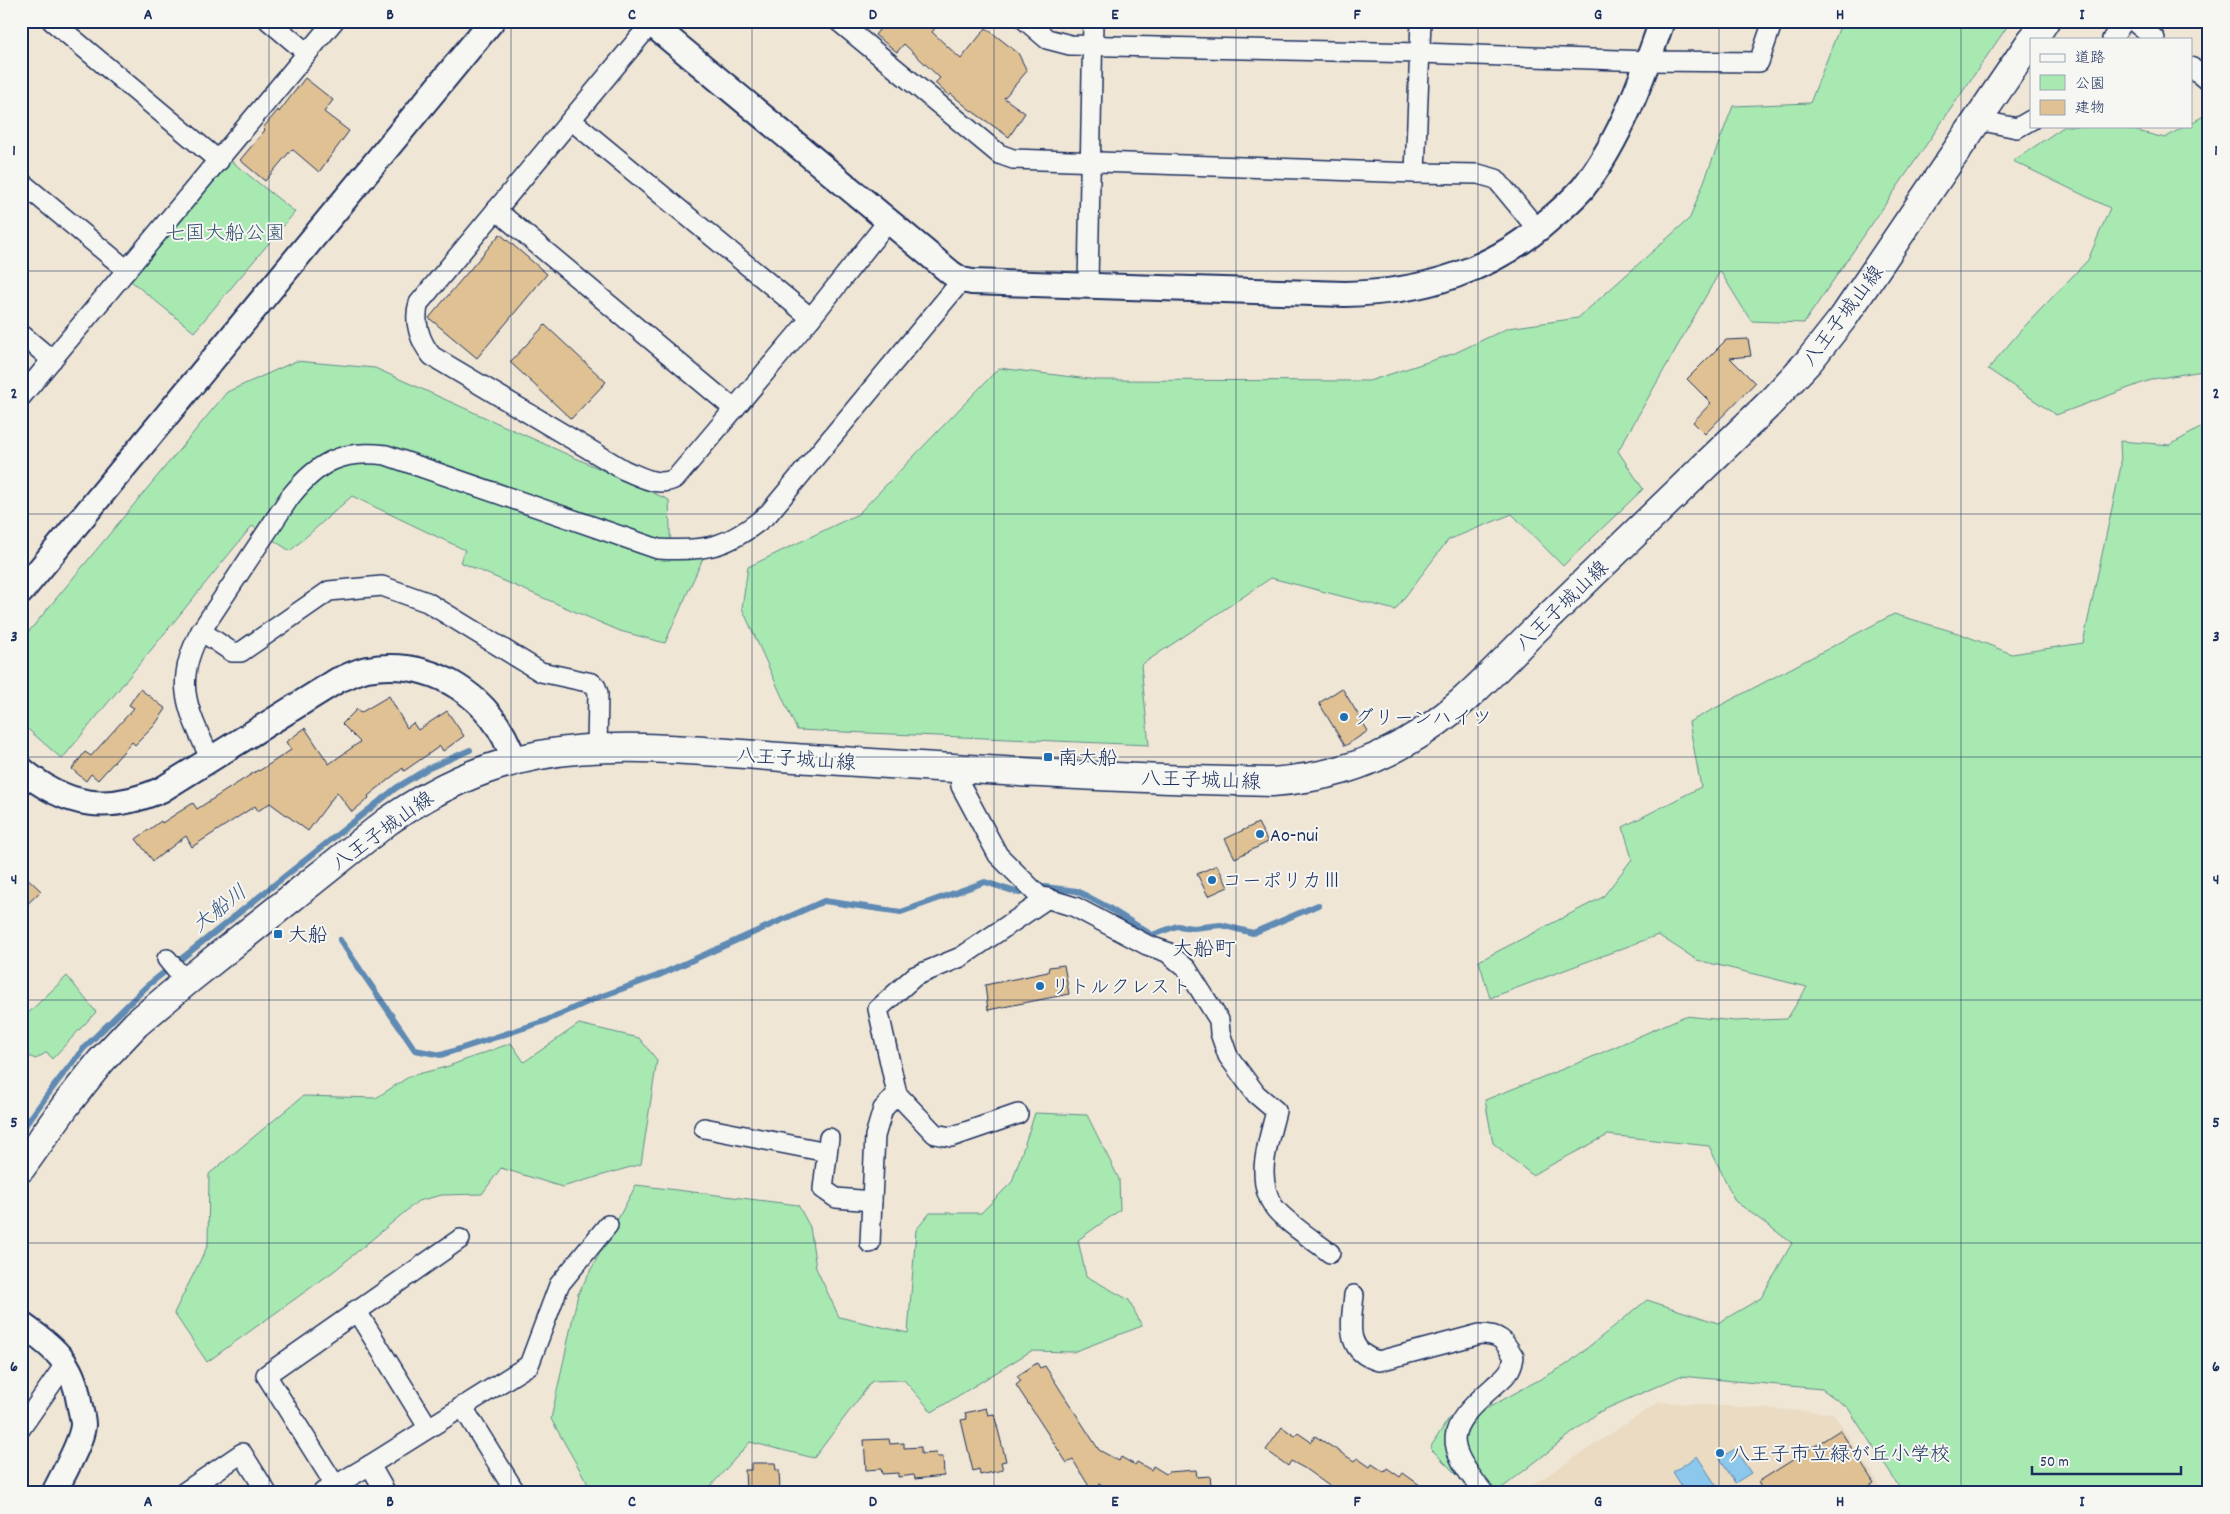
<svg xmlns="http://www.w3.org/2000/svg" width="2230" height="1514" font-family="Dekko,'Klee One',sans-serif">
  <rect width="100%" height="100%" fill="#efe6d6"/>
  <filter id="ink" filterUnits="userSpaceOnUse"><feTurbulence type="fractalNoise" baseFrequency=".02" numOctaves="2"/><feDisplacementMap in="SourceGraphic" scale="10" xChannelSelector="R" yChannelSelector="G"/><feConvolveMatrix kernelMatrix="1 2 1 2 8 2 1 2 1" color-interpolation-filters="sRGB"/></filter>
  <g filter="url(#ink)">
    <polygon fill="#eadbc2" points="1659,1402 1833,1413 1885,1493 1521,1493"/>
    <g fill="#a8e9b2" stroke="#628c88">
      <polygon points="1842,21 2011,21 1804,323 1751,321 1720,271 1618,451 1643,489 1563,566 1512,514 1448,540 1395,610 1271,578 1141,665 1149,745 797,730 742,608 748,567 858,514 999,368 1097,380 1369,381 1455,353 1508,328 1578,318 1690,218 1733,106 1810,103"/>
      <polygon points="2209,113 2209,370 2153,379 2056,415 1988,369 2022,329 2088,260 2110,208 2013,161 2065,126 2117,126 2165,138 2185,126 2191,126 2191,123"/>
      <polygon points="231,161 295,212 194,332 131,281"/>
      <polygon points="296,361 375,368 669,500 671,559 704,556 665,643 620,631 460,562 465,550 352,496 290,551 252,526 62,759 21,723 21,641 227,392"/>
      <polygon points="2209,423 2209,1493 1903,1493 1848,1408 1822,1389 1680,1376 1599,1412 1502,1488 1475,1493 1430,1448 1449,1418 1486,1409 1566,1365 1647,1300 1718,1323 1761,1298 1792,1243 1735,1201 1709,1146 1608,1135 1532,1175 1493,1143 1485,1100 1583,1061 1685,1016 1735,1021 1787,1019 1807,987 1697,960 1658,935 1490,998 1479,961 1603,897 1632,859 1623,827 1701,787 1689,722 1894,614 1961,634 2012,654 2083,643 2121,466 2120,441 2170,445"/>
      <polygon points="67,976 96,1012 52,1059 47,1052 36,1059 28,1056 21,1060 21,1020"/>
      <polygon points="579,1024 639,1038 657,1060 641,1164 562,1187 501,1168 482,1194 442,1195 418,1201 334,1271 207,1362 174,1313 208,1245 209,1174 303,1096 376,1098 410,1076 446,1067 511,1043 524,1062"/>
      <polygon points="1035,1113 1087,1115 1119,1179 1120,1210 1078,1240 1086,1276 1129,1300 1142,1326 1073,1352 1031,1351 932,1412 904,1380 872,1381 814,1458 750,1442 708,1489 709,1493 593,1493 551,1419 578,1294 636,1185 798,1205 810,1227 816,1268 839,1317 908,1333 916,1230 930,1213 981,1213 1012,1182"/>
    </g>
    <g fill="#8cc7ec" stroke="#5f8ab3">
      <polygon points="1735,1449 1751,1473 1735,1483 1720,1458"/>
      <polygon points="1697,1456 1721,1493 1686,1493 1673,1472"/>
    </g>
    <g fill="none" stroke-linecap="round" stroke-linejoin="round">
      <g stroke="#5f8ab3" stroke-width="6">
        <polyline points="340,940 415,1050 441,1055 545,1021 594,999 657,976 824,901 901,912 985,882 1019,893 1045,887 1077,891 1109,908 1152,935 1177,926 1193,928 1221,925 1253,933 1318,905"/>
        <polyline points="21,1131 57,1082 84,1048 147,986 396,788 427,769 470,750"/>
      </g>
    </g>
    <g fill="#dfc193" stroke="#1b2f5e">
      <polygon points="886,21 941,21 932,32 961,59 986,28 1018,53 1027,71 1004,98 1025,113 1009,137 969,109 951,94 949,96 935,83 940,78 904,44 897,52 875,35"/>
      <polygon points="305,78 333,100 324,112 349,131 319,172 292,149 265,181 240,160 265,130 263,128 278,110 279,112"/>
      <polygon points="500,234 547,274 477,358 429,318"/>
      <polygon points="545,325 606,382 571,419 510,362"/>
      <polygon points="1748,339 1751,356 1730,358 1755,383 1705,434 1693,422 1711,403 1687,379 1726,340"/>
      <polygon points="1342,688 1368,731 1345,746 1319,703"/>
      <polygon points="140,689 166,709 154,726 135,745 132,742 98,780 91,774 86,781 72,769 85,752 91,756 134,708 129,705"/>
      <polygon points="389,696 407,728 413,723 418,730 447,711 464,736 443,751 440,746 404,771 403,768 368,796 369,798 352,812 337,792 308,831 270,803 258,811 255,806 192,847 186,836 153,861 136,839 161,821 162,823 193,803 197,809 258,770 259,771 291,750 286,742 305,728 329,764 360,742 342,724 357,709 360,713"/>
      <polygon points="1258,823 1268,842 1235,858 1225,839"/>
      <polygon points="1217,865 1228,887 1208,896 1197,874"/>
      <polygon points="21,872 41,891 21,910"/>
      <polygon points="1064,965 1069,994 988,1010 985,985 1048,972 1049,967"/>
      <polygon points="1037,1363 1040,1368 1045,1366 1099,1450 1119,1461 1121,1457 1135,1465 1137,1462 1151,1470 1153,1466 1166,1474 1168,1472 1196,1470 1197,1477 1210,1476 1212,1493 1114,1493 1099,1484 1093,1493 1073,1460 1067,1463 1016,1385 1021,1381 1017,1376"/>
      <polygon points="986,1408 988,1415 994,1414 1006,1461 1001,1462 1003,1470 980,1475 979,1469 973,1471 961,1420 967,1419 965,1413"/>
      <polygon points="1282,1427 1295,1436 1298,1433 1311,1442 1315,1436 1354,1461 1357,1458 1370,1467 1372,1464 1384,1472 1387,1468 1400,1477 1403,1473 1431,1493 1339,1493 1304,1468 1291,1461 1288,1466 1266,1450"/>
      <polygon points="1840,1430 1874,1483 1859,1493 1764,1493 1758,1482"/>
      <polygon points="889,1439 890,1444 904,1443 904,1448 921,1447 921,1454 936,1453 937,1457 943,1457 944,1476 915,1479 914,1475 898,1477 898,1473 882,1474 881,1469 866,1470 864,1440"/>
      <polygon points="751,1463 775,1463 776,1470 779,1470 780,1490 774,1490 774,1493 746,1491 745,1470 751,1470"/>
    </g>
    <g fill="none" stroke-linecap="round" stroke-linejoin="round">
      <g stroke="#1b2f5e" stroke-width="22">
        <g id="minor">
          <polyline points="52,21 219,161"/>
          <polyline points="269,21 307,53"/>
          <path d="M653,21l-234,282c-6,18 1,39 13,53l192,114c18,7 34,18 52,8l135,-160 77,-97"/>
          <polyline points="838,21 999,154 1013,159 1415,173 1478,174 1496,179 1538,230"/>
          <polyline points="1026,21 1047,39 1070,45 1420,53 1648,61 1759,62 1773,21"/>
          <polyline points="2133,21 2155,39"/>
          <polyline points="2112,39 2124,21"/>
          <polyline points="2191,67 2204,78"/>
          <polyline points="571,120 811,318"/>
          <polyline points="1978,120 2017,128 2031,120"/>
          <polyline points="1415,173 1421,21"/>
          <polyline points="21,182 127,270"/>
          <polyline points="496,210 734,409"/>
          <polyline points="1088,285 1093,21"/>
          <polyline points="21,334 52,360"/>
          <polyline points="21,397 334,21"/>
          <polyline points="201,631 232,652 241,652 329,591 382,586 427,602 541,672 592,683 596,687 598,693 597,748"/>
          <path d="M211,760c-23,-50 -39,-77 -10,-129l89,-134c27,-34 51,-48 96,-42l272,94c50,3 73,-3 111,-36l193,-233"/>
          <path d="M959,767l2,19 37,69 41,41 36,11 72,38 20,7 20,17 32,51 1,13 8,23 28,38 20,17c-7,30 -22,67 -2,96 10,14 42,35 56,46"/>
          <polyline points="167,959 186,982"/>
          <polyline points="1018,1114 951,1137 935,1134 897,1094 878,1009 915,976 961,957 1048,898"/>
          <polyline points="704,1128 827,1152"/>
          <polyline points="829,1138 823,1189 836,1198 872,1201"/>
          <polyline points="870,1243 875,1136 883,1109 897,1094"/>
          <path d="M1354,1295c-3,29 -10,57 25,66l101,-27c20,0 24,6 34,23 -3,16 -9,19 -21,30 -49,43 -49,56 -9,106"/>
          <polyline points="356,1310 428,1427"/>
          <polyline points="462,1406 516,1493"/>
          <polyline points="21,1428 66,1363"/>
          <polyline points="370,1465 386,1493"/>
          <polyline points="335,1485 266,1375 460,1239"/>
          <polyline points="183,1493 242,1453 267,1493"/>
          <polyline points="322,1493 370,1465 529,1365 559,1285 608,1225"/>
        </g>
      </g>
      <g stroke="#1b2f5e" stroke-width="28">
        <g id="tertiary">
          <path d="M648,21l303,252 11,7 10,2 373,12c78,-2 146,-22 205,-75 11,-9 23,-20 33,-31 38,-49 59,-109 79,-167"/>
          <polyline points="21,592 492,21"/>
          <path d="M21,769c45,38 86,44 140,21l177,-110c9,-3 19,-9 29,-11 67,-11 126,28 147,91"/>
          <path d="M21,1324c32,23 52,37 58,78 1,7 4,15 4,23 -1,17 -21,51 -29,68"/>
        </g>
      </g>
      <g stroke="#1b2f5e" stroke-width="31">
        <g id="secondary">
          <polyline points="2033,39 2045,21"/>
          <path d="M21,1168l45,-63 35,-44 35,-37 50,-42 202,-161c48,-33 94,-55 152,-66 85,-16 184,-1 271,4 153,10 307,20 461,23 50,-4 92,-15 136,-41 50,-28 90,-75 131,-115 76,-73 152,-147 229,-221l41,-44 34,-43 188,-277"/>
        </g>
      </g>
      <use href="#minor" stroke="#f6f6f2" stroke-width="19"/>
      <use href="#tertiary" stroke="#f6f6f2" stroke-width="24"/>
      <use href="#secondary" stroke="#f6f6f2" stroke-width="28"/>
    </g>
  </g>
  <path fill="none" stroke="#1b2f5e" stroke-width="1" stroke-opacity="0.55" d="M269,21v1472M511,21v1472M752,21v1472M994,21v1472M1236,21v1472M1478,21v1472M1719,21v1472M1961,21v1472M21,271h2188M21,514h2188M21,757h2188M21,1000h2188M21,1243h2188"/>
  <g fill="#1f6fb2" stroke="#f6f6f2" stroke-width="2">
    <circle cx="1344" cy="717" r="5"/>
    <rect x="1043" y="752" width="10" height="10" rx="2.5"/>
    <circle cx="1260" cy="834" r="5"/>
    <circle cx="1212" cy="880" r="5"/>
    <rect x="273" y="929" width="10" height="10" rx="2.5"/>
    <circle cx="1040" cy="986" r="5"/>
    <circle cx="1720" cy="1453" r="5"/>
  </g>
  <g text-anchor="middle" stroke-width="4" stroke-linejoin="round" paint-order="stroke">
    <g font-size="20" fill="#37546f" stroke="#f6f6f2">
      <text x="225" y="239">七国大船公園</text>
    </g>
    <g font-size="20" fill="#1b2f5e" stroke="#f6f6f2">
      <text transform="translate(1842 315) rotate(-53)" y="7">八王子城山線</text>
      <text transform="translate(1561 605) rotate(-44)" y="7">八王子城山線</text>
      <text transform="translate(796 758) rotate(4)" y="7">八王子城山線</text>
      <text transform="translate(1201 779) rotate(2)" y="7">八王子城山線</text>
      <text transform="translate(382 830) rotate(-36)" y="7">八王子城山線</text>
    </g>
    <g font-size="20" fill="#1b2f5e" stroke="#f6f6f2" text-anchor="start">
      <text x="1354" y="724">グリーンハイツ</text>
      <text x="1058" y="764">南大船</text>
      <text x="1270" y="841">Ao-nui</text>
      <text x="1222" y="887">コーポリカⅢ</text>
      <text x="288" y="941">大船</text>
      <text x="1050" y="993">リトルクレスト</text>
      <text x="1730" y="1460">八王子市立緑が丘小学校</text>
    </g>
    <g font-size="21" font-style="italic" fill="#375582" stroke="#f6f6f2">
      <text transform="translate(219 908) rotate(-38)" y="7">大船川</text>
    </g>
    <g font-size="21" fill="#1b2f5e" stroke="#f6f6f2">
      <text x="1204" y="955">大船町</text>
    </g>
  </g>
  <rect width="2230" height="1514" fill="none" stroke="#f6f6f2" stroke-width="55"/>
  <rect x="2030" y="38" width="162" height="90" fill="#f6f6f2" stroke="#9ea6b7"/>
  <rect x="2040" y="54" width="25" height="8" fill="#f6f6f2" stroke="#9ea6b7"/>
  <text x="2075" y="62" font-size="15" fill="#1b2f5e">道路</text>
  <rect x="2040" y="75" width="25" height="15" fill="#a8e9b2" stroke="#9ea6b7"/>
  <text x="2075" y="88" font-size="15" fill="#1b2f5e">公園</text>
  <rect x="2040" y="100" width="25" height="15" fill="#dfc193" stroke="#9ea6b7"/>
  <text x="2075" y="112" font-size="15" fill="#1b2f5e">建物</text>
  <path d="M2032 1466v8h149v-8" fill="none" stroke="#1b2f5e" stroke-width="2.5"/>
  <text x="2040" y="1466" font-size="15" fill="#1b2f5e" stroke="#f6f6f2" stroke-width="4" paint-order="stroke">50 m</text>
  <rect x="28" y="28" width="2174" height="1458" fill="none" stroke="#1b2f5e" stroke-width="2"/>
  <g font-size="16" text-anchor="middle" font-weight="bold" fill="#1b2f5e">
    <text x="148" y="19">A</text>
    <text x="390" y="19">B</text>
    <text x="632" y="19">C</text>
    <text x="873" y="19">D</text>
    <text x="1115" y="19">E</text>
    <text x="1357" y="19">F</text>
    <text x="1598" y="19">G</text>
    <text x="1840" y="19">H</text>
    <text x="2082" y="19">I</text>
    <text x="14" y="155">1</text>
    <text x="2216" y="155">1</text>
    <text x="14" y="398">2</text>
    <text x="2216" y="398">2</text>
    <text x="14" y="641">3</text>
    <text x="2216" y="641">3</text>
    <text x="14" y="884">4</text>
    <text x="2216" y="884">4</text>
    <text x="14" y="1127">5</text>
    <text x="2216" y="1127">5</text>
    <text x="14" y="1371">6</text>
    <text x="2216" y="1371">6</text>
    <text x="148" y="1506">A</text>
    <text x="390" y="1506">B</text>
    <text x="632" y="1506">C</text>
    <text x="873" y="1506">D</text>
    <text x="1115" y="1506">E</text>
    <text x="1357" y="1506">F</text>
    <text x="1598" y="1506">G</text>
    <text x="1840" y="1506">H</text>
    <text x="2082" y="1506">I</text>
  </g>
</svg>
